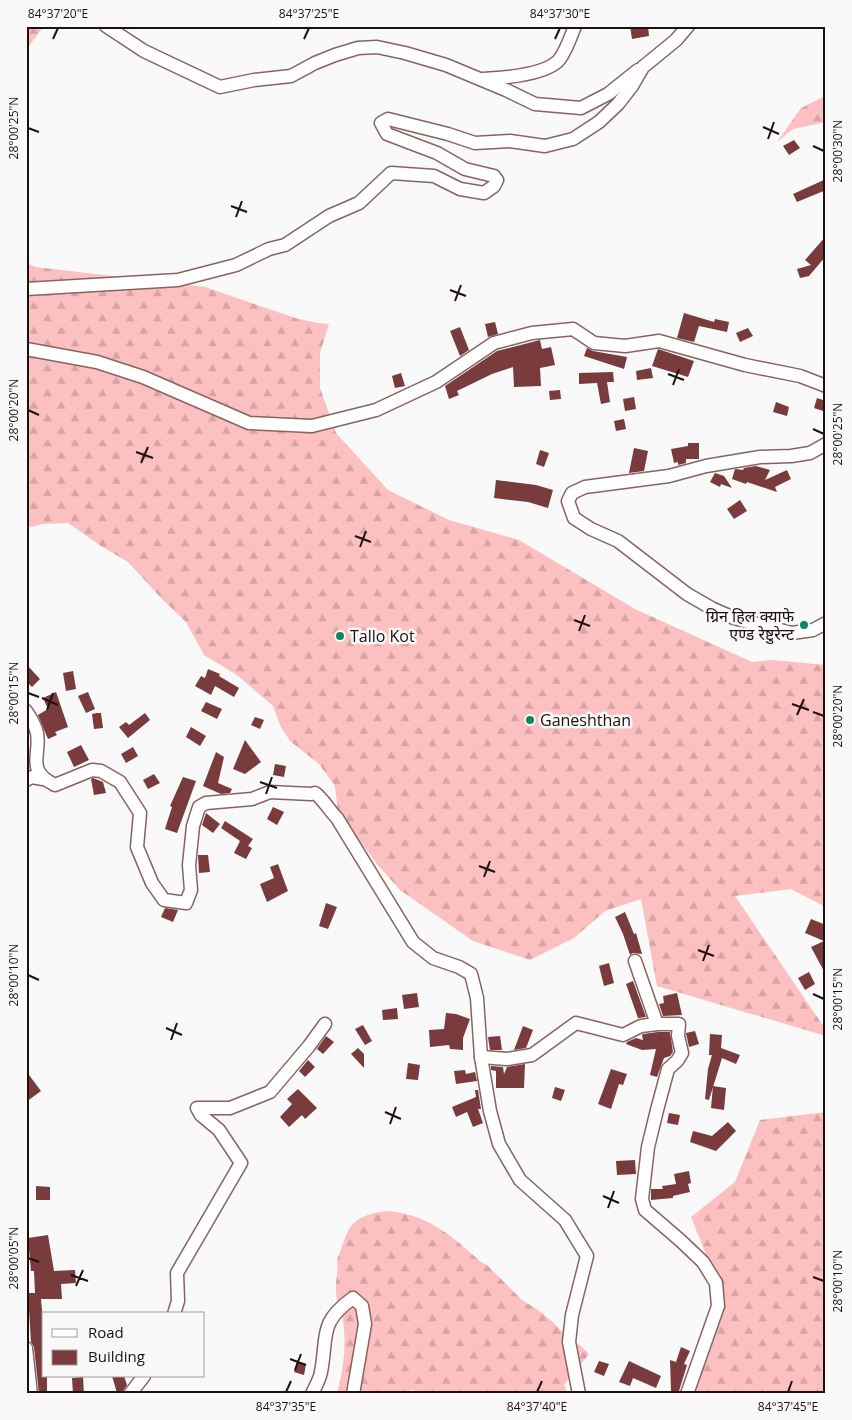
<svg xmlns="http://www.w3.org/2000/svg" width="852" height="1420" font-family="'Open Sans','Noto Sans Devanagari',sans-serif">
  <defs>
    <pattern id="forest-firs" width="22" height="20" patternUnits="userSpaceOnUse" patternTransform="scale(1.25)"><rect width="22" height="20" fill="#fbc0bf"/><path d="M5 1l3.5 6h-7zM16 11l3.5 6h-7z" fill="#d7a4a3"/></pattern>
  </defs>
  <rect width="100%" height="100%" fill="#f9f9f9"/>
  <g fill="url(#forest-firs)">
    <polygon points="26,26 44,26 26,50"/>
    <polygon points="823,97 826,97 826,122 793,129 777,142 801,108"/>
    <polygon points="26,263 36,267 205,287 295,318 318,323 329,324 320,353 320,388 336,433 388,490 449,520 519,540 635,609 752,662 772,660 826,665 826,907 791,889 735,896 826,1030 826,1036 657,986 641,899 605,911 574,938 530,960 473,941 400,890 377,864 338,812 335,786 319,764 290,741 280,725 273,706 237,675 204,655 186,622 162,599 128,562 101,546 68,523 42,524 31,527 26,525"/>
    <polygon points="826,1112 826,1394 694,1394 692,1383 724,1299 691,1217 735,1182 760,1120"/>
    <path d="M385,1211c41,2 66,24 96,51l6,3 35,35 16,10 16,13 9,10 19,14 7,7 -25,31 4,9h-145l-10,-4 -13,4h-63c6,-25 10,-48 6,-73 -1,-10 -7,-20 -7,-30 -1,-10 3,-21 1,-31 13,-33 9,-42 48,-49z"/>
  </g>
  <g fill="#7a3b3c">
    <polygon points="630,26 648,26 649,36 632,39"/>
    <polygon points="794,140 800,148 789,155 783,146"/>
    <polygon points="826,179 826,190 797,202 793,194"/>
    <polygon points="826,236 826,256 809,276 800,278 797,269 811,265 805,260"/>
    <polygon points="684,313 714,322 715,319 729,322 727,332 699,326 694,342 677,338"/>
    <polygon points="495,322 498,334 488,337 485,324"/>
    <polygon points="460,327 469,350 460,356 450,331"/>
    <polygon points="748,328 753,336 740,342 736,333"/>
    <polygon points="540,340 542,349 551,347 555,365 540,368 541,386 514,387 513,367 492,374 457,391 459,395 449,399 445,386 497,351"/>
    <polygon points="587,348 593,351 627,357 624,369 584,356"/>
    <polygon points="658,349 694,361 688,377 652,366"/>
    <polygon points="651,368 653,378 637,380 636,371"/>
    <polygon points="613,372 614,382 607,382 610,402 601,404 597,383 579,384 579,373"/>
    <polygon points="401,373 405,386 395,388 392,376"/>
    <polygon points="560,390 561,399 550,400 549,391"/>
    <polygon points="634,397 636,409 625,411 623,399"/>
    <polygon points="817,398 826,401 826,412 814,408"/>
    <polygon points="776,402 789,407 787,416 773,412"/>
    <polygon points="624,419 626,429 616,431 614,421"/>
    <polygon points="688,443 699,443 699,459 686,459 686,463 678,465 678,462 674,463 671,449 688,446"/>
    <polygon points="634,448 648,451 644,471 629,473"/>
    <polygon points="540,450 549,453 544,467 536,464"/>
    <polygon points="756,466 770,470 765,480 787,470 791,479 775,487 777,492 747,482 746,484 732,479 735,469 743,470 744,468"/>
    <polygon points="715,473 724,476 732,488 721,484 720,487 710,482"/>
    <polygon points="496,480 536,485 553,490 548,508 528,502 494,498"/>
    <polygon points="740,500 747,511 734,519 727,509"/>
    <polygon points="26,664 40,679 32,687 26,681"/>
    <polygon points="208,669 220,674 219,676 239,688 234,697 215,686 211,695 195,686 201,676 205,678"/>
    <polygon points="73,671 76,689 66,691 63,673"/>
    <polygon points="56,692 68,727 55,732 57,735 48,739 38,715 48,709 43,698"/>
    <polygon points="88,692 95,709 86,713 78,696"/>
    <polygon points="206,702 222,709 217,719 201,711"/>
    <polygon points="97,713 101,713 103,728 94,729 92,714"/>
    <polygon points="145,713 150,720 128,738 119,727 126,722 129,725"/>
    <polygon points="255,717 264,720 260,729 251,725"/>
    <polygon points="191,727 206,736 200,746 186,737"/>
    <polygon points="245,740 261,762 245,774 233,769"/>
    <polygon points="81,745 89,760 74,767 67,752"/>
    <polygon points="133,747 138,756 126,763 121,754"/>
    <polygon points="216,752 224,757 218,783 232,789 230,793 221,794 203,786"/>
    <polygon points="275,764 286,766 284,777 273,775"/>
    <polygon points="154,774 160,783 148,789 143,780"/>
    <polygon points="183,777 196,781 177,833 165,829 172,807 170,806"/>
    <polygon points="93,778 103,782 106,793 94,795 91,779"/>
    <polygon points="273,807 284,812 277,825 267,819"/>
    <polygon points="206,813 220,824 213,833 202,825"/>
    <polygon points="225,821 253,839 248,846 252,848 246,859 234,853 240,841 221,828"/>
    <polygon points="198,855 208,855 210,872 199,873"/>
    <polygon points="278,864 288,891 267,902 260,884 274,878 270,867"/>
    <polygon points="326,903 337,907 328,929 319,926"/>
    <polygon points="165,908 178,910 173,922 161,917"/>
    <polygon points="625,912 634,934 636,933 642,954 633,953 630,955 623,934 615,917"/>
    <polygon points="811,919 826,925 826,975 811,947 824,941 805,933"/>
    <polygon points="609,963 614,983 604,986 599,966"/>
    <polygon points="809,972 815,984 805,990 798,978"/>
    <polygon points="633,981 646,1017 638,1018 626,984"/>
    <polygon points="417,993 419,1007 404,1009 402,995"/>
    <polygon points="677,993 682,1015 663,1016 659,1004 664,1003 663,996"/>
    <polygon points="397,1008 398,1019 383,1020 382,1010"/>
    <polygon points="446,1013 456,1014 470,1019 463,1038 463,1050 450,1049 449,1045 430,1047 429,1030 444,1029"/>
    <polygon points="363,1025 372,1041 365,1045 355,1029"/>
    <polygon points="523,1026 533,1030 526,1048 514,1050"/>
    <polygon points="695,1031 699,1044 689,1047 686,1033"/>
    <polygon points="658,1032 670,1032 673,1052 670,1056 664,1058 657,1077 650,1075 656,1049 642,1050 626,1044 627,1042 636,1038 643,1040 642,1035 643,1034"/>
    <polygon points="710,1034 722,1035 721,1048 740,1055 736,1064 722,1058 709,1100 705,1099 708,1069 712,1055 709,1055"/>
    <polygon points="326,1036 334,1042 323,1054 317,1049"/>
    <polygon points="500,1036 502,1050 490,1050 488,1037"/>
    <polygon points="358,1048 364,1054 364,1068 351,1054"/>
    <polygon points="308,1060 315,1067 305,1077 299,1071"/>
    <polygon points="408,1063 420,1065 418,1080 406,1079"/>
    <polygon points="525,1064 524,1088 496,1088 496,1071 491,1070 491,1066 503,1067 504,1074 507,1067"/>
    <polygon points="611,1069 627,1074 623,1085 619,1084 611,1109 598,1104"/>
    <polygon points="465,1070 466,1074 475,1072 477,1081 456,1084 454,1071"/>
    <polygon points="26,1071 41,1091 26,1102"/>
    <polygon points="713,1086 726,1088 724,1110 711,1108"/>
    <polygon points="555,1087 565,1090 561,1101 552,1098"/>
    <polygon points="298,1089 317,1108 305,1119 302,1115 289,1127 280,1117 292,1104 287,1099"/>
    <polygon points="475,1090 478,1090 481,1109 478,1109 483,1123 473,1127 467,1112 456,1117 452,1107 476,1097"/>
    <polygon points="669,1113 680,1115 678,1125 667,1123"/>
    <polygon points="728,1122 736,1131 716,1151 690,1142 693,1131 712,1136"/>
    <polygon points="635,1160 636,1174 617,1175 616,1161"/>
    <polygon points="689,1171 691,1183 688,1184 690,1192 673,1196 673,1198 651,1200 651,1189 663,1189 662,1186 676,1184 674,1174"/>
    <polygon points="36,1186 50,1187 50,1200 36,1200"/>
    <polygon points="48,1235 54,1271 75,1270 76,1283 61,1284 62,1299 41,1299 44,1334 44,1376 47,1376 47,1394 39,1394 34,1347 31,1342 28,1293 35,1293 34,1271 31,1271 28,1238"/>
    <polygon points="681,1347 690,1351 684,1364 687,1365 679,1391 671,1391 670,1360 676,1362"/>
    <polygon points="297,1361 306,1364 304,1375 294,1372"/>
    <polygon points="599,1361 609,1364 604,1376 594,1372"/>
    <polygon points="629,1361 661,1376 656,1388 633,1378 630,1386 619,1382"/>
    <polygon points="112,1376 124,1376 127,1385 123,1391 117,1393"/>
    <polygon points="83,1377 84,1394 73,1394 72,1378"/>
  </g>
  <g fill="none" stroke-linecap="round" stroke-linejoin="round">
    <g stroke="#886362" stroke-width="15">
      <g id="street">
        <polyline points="106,26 144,51 220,87 254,80 291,76 315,63 335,55 358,48 377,47 405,53 446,65 506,90 535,104 581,108 608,94 638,70"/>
        <path d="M483,79c19,-1 61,-4 75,-18 7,-7 13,-25 17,-35"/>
        <polyline points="26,289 178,280 236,265 269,249 285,245 329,216 359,203 391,173 434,176 460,189 484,193 494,186 497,180 494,176 465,169 437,153 387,134 381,123 388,119 448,134 475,143 510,141 545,146 573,139 599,122 618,104 632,86 643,67 676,40 688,26"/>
        <polyline points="26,349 97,362 143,377 249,423 312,426 376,410 436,382 494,343 532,333 573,329 594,343 625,346 659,341 745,365 800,376 826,386"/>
        <polyline points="826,444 810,453 791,456 760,457 706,466 669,476 585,487 572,493 568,501 574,518 591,529 618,541 687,594 713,609 734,618 792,633 813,630 826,623"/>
        <path d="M26,711c5,7 9,13 11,22 4,23 -12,37 18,52l37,-15 9,1 19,11 20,31 -3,34 15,36 12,17 22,3 5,-13 -2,-25 4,-39 6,-19 7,-4 46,-4 18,-7 41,2 4,-1c9,7 14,17 22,25l76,124 20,16 26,9 12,7 6,24 4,59 9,54 9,33 21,36 45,40 22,36 -15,59 -3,27 10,52"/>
        <polyline points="26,780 32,777 43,779"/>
        <polyline points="635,961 657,1024"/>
        <polyline points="481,1057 507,1059 532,1055 576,1023 623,1035 641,1026 657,1024 679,1024 678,1036 682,1053 677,1061 668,1069 657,1110 648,1147 642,1199 645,1210 681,1241 703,1262 716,1283 718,1306 687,1394"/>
        <polyline points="174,1314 178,1301 177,1273 241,1163 219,1130 201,1115 197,1108 230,1108 270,1092 309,1046 325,1024"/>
        <polyline points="26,1348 31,1394"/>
        <polyline points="130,1394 144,1376"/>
        <path d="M312,1394c3,-7 8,-15 9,-22 7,-36 -3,-49 32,-74l9,8 3,18 -12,70"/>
      </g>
    </g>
    <use href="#street" stroke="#fff" stroke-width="12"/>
  </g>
  <path fill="none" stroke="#1e1010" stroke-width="2" d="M53,39l5,-11M304,39l5,-11M555,39l5,-11M763,127l16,7M28,128l11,4M768,139l6,-17M813,146l11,5M231,206l16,6M236,217l6,-16M450,290l16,6M455,301l6,-16M668,374l16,6M673,385l6,-16M28,410l11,5M813,429l11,5M136,452l17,6M141,463l7,-16M355,536l16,6M360,547l6,-16M574,620l16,6M579,631l6,-16M28,693l11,4M42,698l16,7M792,704l17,6M47,710l6,-17M813,712l11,4M797,715l7,-16M260,782l17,6M266,794l6,-17M479,866l16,6M484,877l6,-16M698,950l16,6M703,961l6,-16M28,975l11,5M813,994l11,5M166,1028l16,7M171,1040l6,-17M385,1112l16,7M390,1124l6,-17M603,1196l16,7M608,1208l6,-17M28,1258l11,4M71,1275l17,6M813,1277l11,4M76,1286l7,-16M290,1359l16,6M295,1370l6,-16M286,1392l5,-11M537,1392l5,-11M788,1392l4,-11"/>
  <g fill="#0c8667" stroke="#f9f9f9" stroke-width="2">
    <circle cx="804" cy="625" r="5"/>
    <circle cx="340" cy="636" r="5"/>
    <circle cx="530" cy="720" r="5"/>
  </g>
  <g text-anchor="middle" stroke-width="5" stroke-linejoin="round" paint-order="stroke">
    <g font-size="16" fill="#1e1010" stroke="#f9f9f9" text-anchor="start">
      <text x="794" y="622" text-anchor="end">ग्रिन हिल क्याफे<tspan x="794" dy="18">एण्ड रेष्टुरेन्ट</tspan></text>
      <text x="350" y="642">Tallo Kot</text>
      <text x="540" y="726">Ganeshthan</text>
    </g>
  </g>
  <rect width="852" height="1420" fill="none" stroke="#f9f9f9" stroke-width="55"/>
  <rect x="42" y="1312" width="162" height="65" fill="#f9f9f9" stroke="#a19c9c"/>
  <rect x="52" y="1329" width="25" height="8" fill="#ffffff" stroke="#a19c9c"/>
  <text x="88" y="1338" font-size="15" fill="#1e1010">Road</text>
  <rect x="52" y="1350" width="25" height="15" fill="#7a3b3c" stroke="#a19c9c"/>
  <text x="88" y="1362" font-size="15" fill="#1e1010">Building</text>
  <rect x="28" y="28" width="796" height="1364" fill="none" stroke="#1e1010" stroke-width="2"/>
  <g font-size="12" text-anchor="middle" fill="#1e1010">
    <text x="58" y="18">84°37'20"E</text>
    <text x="309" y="18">84°37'25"E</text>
    <text x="560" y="18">84°37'30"E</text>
    <text transform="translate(14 128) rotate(-90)" y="4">28°00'25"N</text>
    <text transform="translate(838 151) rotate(-90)" y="4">28°00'30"N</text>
    <text transform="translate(14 410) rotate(-90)" y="4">28°00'20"N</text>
    <text transform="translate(838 434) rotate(-90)" y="4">28°00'25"N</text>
    <text transform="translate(14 693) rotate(-90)" y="4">28°00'15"N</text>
    <text transform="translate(838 716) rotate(-90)" y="4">28°00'20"N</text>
    <text transform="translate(14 975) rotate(-90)" y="4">28°00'10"N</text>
    <text transform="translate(838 999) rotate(-90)" y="4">28°00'15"N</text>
    <text transform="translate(14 1258) rotate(-90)" y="4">28°00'05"N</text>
    <text transform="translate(838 1281) rotate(-90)" y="4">28°00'10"N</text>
    <text x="286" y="1411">84°37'35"E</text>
    <text x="537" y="1411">84°37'40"E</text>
    <text x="788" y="1411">84°37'45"E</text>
  </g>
</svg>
